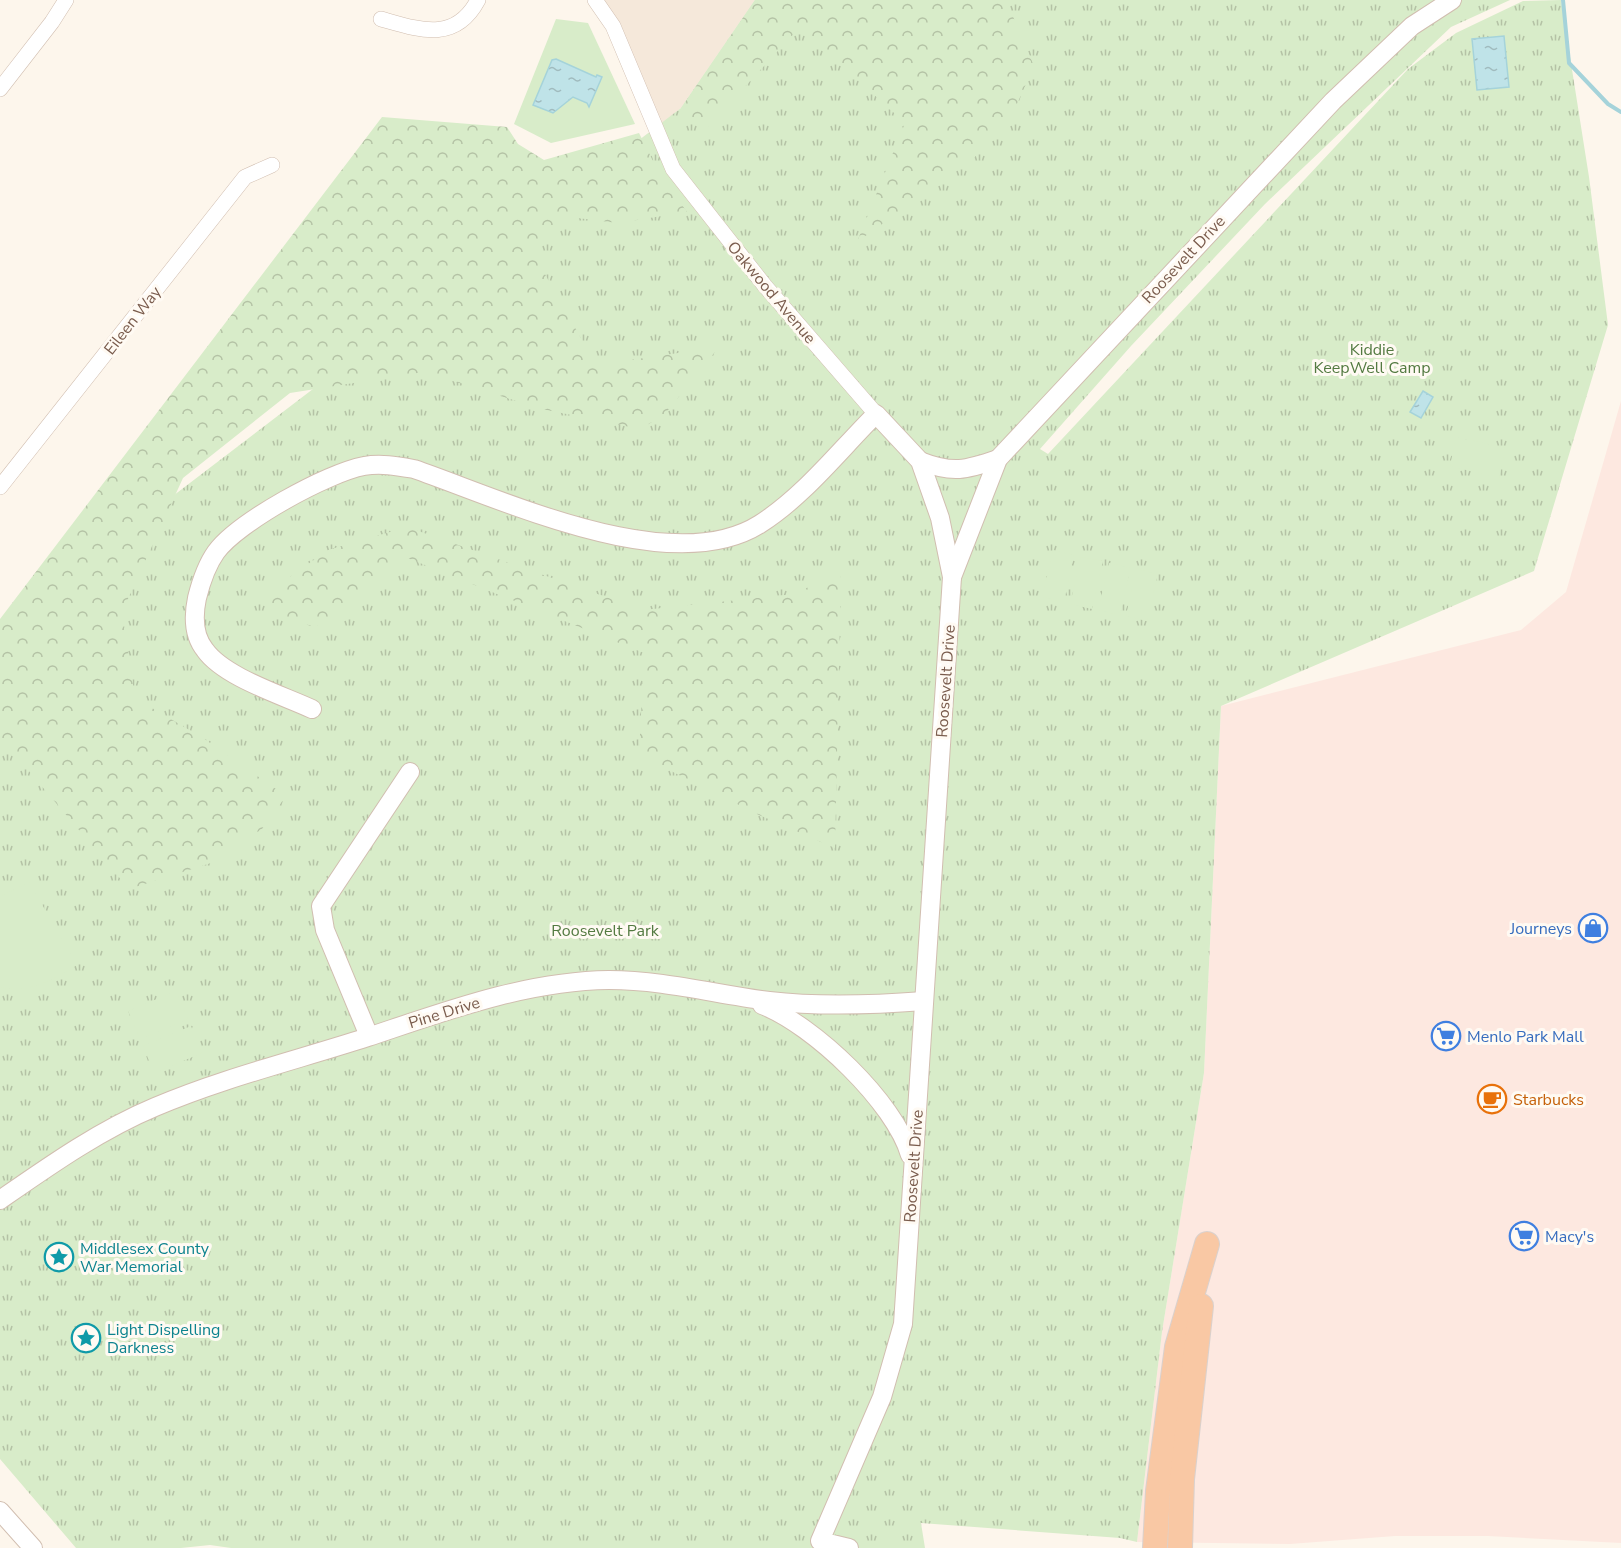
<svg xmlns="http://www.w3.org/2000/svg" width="1621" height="1548" font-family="'Nunito Sans',sans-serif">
  <defs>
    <pattern id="grass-tufts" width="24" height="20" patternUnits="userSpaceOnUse" patternTransform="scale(1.5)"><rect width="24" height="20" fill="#d8ecc9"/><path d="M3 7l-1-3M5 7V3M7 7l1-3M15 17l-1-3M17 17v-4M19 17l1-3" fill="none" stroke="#b4c2a5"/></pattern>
    <pattern id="forest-crowns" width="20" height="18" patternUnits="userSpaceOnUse" patternTransform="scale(1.5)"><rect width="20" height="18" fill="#d8ecc9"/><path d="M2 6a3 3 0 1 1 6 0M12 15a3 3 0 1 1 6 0" fill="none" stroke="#b4c2a5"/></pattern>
    <pattern id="water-ripples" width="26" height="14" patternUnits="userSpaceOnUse" patternTransform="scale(1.5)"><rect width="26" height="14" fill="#bfe3e8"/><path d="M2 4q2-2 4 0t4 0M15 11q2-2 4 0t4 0" fill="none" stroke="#a0bbbe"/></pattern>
  </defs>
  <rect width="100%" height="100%" fill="#fdf6ec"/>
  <polygon fill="#f5e8da" points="595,0 755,0 681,108 656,129"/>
  <polygon fill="#fde8e0" points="1621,401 1621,1543 1488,1536 1395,1536 1290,1544 1137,1542 1162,1332 1204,1073 1221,706 1521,630 1566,592"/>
  <polygon fill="url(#grass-tufts)" points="755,0 1510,0 1451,27 1265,204 1131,346 1040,449 1048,454 1408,69 1456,33 1523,1 1561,0 1589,177 1608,325 1534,571 1221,706 1204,1073 1162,1332 1137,1542 1120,1538 921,1523 925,1548 231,1548 210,1545 181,1548 76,1548 0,1459 0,628 681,108"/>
  <g fill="url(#forest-crowns)">
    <polygon points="755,0 1006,0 1034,66 1017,104 974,158 857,242 905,123 800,27 705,130 681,108"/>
    <polygon points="382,117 507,127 518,144 544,160 639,133 659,173 687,212 618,223 577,218 532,251 596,365 719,347 664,415 640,429 542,409 424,372 290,393 183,478 122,612 135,698 203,738 286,796 262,829 211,863 129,889 0,737 0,619"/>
    <polygon points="407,527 643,610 795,594 841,570 835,848 759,815 639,755 644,653 405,557 316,627 271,616 268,592 328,550"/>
  </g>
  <g fill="#d8ecc9">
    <polygon points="556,19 588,23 635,124 551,143 514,124"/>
    <polygon points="1456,437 1506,448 1499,478 1450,466"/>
    <polygon points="1053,550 1074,555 1064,602 1042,597"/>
    <polygon points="1081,557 1103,561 1092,609 1070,604"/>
    <polygon points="1109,563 1131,568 1120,615 1098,610"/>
    <polygon points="1136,569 1158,574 1147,621 1126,616"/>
    <path d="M29,882l48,83c-25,15 -47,29 -77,22v-90z"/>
    <polygon points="176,991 188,1019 140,1039 128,1011"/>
    <polygon points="191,1026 202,1053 154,1073 143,1046"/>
  </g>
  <g fill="url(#water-ripples)" stroke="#a5d3da" stroke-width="1.5">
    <polygon points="1504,36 1509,87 1477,90 1472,39"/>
    <polygon points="556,59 596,77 597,75 602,77 589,107 587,103 573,97 553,113 533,105 552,60"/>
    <polygon points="1423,391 1433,397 1421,418 1410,412"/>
  </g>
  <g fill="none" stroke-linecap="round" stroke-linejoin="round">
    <polyline stroke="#a5d3da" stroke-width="4" points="1563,0 1569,63 1608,104 1621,112"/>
    <g stroke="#d1beb0" stroke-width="16">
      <g id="minor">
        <polyline points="595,0 613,26 673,169 765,286 876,414"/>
        <path d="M381,19c39,11 74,24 97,-19"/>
        <polyline points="0,89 52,22 66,0"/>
        <polyline points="0,487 245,177 272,165"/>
      </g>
    </g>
    <g stroke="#d1beb0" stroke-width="20">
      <g id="tertiary">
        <path d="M920,461c33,13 46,9 78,-2"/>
        <path d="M312,709c-30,-14 -88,-32 -107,-59 -12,-15 -12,-33 -8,-52 4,-16 9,-32 19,-46 22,-30 111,-79 148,-86 17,-3 33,0 50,3 90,31 258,111 346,55 44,-28 79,-73 116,-110l44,47 20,57 12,59"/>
        <path d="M762,1005c52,20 133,98 148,150"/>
        <polyline points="369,1036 325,930 321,906 410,772"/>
        <path d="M0,1200c49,-34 100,-70 155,-93 68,-29 142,-47 213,-70 78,-26 158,-56 241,-57 54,0 106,14 160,21 52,6 103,4 155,0"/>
        <polyline points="0,1511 33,1548"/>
        <polyline points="849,1548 820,1541 882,1397 903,1324 952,577 998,459 1333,101 1412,26 1452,0"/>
      </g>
    </g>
    <g stroke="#dad1cd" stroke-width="26">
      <g id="trunk">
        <polyline points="1155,1548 1158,1491 1177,1347 1207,1244"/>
        <polyline points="1180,1548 1182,1479 1201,1306"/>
      </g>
    </g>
    <use href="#minor" stroke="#fff" stroke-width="15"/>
    <use href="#tertiary" stroke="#fff" stroke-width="18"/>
    <use href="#trunk" stroke="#f9c8a4" stroke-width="24"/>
  </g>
  <defs>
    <g id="shop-ring" transform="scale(1.5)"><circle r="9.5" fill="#fffaf3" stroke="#3f7fe0" stroke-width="1.5"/><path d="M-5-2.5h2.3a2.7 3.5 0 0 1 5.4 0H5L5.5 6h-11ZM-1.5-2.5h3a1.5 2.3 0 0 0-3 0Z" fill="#3f7fe0"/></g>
    <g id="supermarket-ring" transform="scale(1.5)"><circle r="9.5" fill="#fffaf3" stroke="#3f7fe0" stroke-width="1.5"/><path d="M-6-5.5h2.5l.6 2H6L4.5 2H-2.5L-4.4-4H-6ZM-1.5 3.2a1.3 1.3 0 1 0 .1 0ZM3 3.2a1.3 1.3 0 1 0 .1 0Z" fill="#3f7fe0"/></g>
    <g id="cafe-ring" transform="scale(1.5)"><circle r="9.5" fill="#fffaf3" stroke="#e8710a" stroke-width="1.5"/><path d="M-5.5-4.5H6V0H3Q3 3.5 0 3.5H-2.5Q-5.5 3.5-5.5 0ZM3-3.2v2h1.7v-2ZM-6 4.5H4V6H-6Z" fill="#e8710a"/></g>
    <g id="sight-ring" transform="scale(1.5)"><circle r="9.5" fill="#fffaf3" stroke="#0f9aa8" stroke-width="1.5"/><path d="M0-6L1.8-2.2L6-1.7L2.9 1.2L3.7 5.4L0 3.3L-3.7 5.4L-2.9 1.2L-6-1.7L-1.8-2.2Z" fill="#0f9aa8"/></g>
  </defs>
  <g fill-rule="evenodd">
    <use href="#shop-ring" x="1593" y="928"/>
    <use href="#supermarket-ring" x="1446" y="1036"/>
    <use href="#cafe-ring" x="1492" y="1099"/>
    <use href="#supermarket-ring" x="1524" y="1236"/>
    <use href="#sight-ring" x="59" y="1257"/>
    <use href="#sight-ring" x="86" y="1338"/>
  </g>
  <g text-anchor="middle" stroke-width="6" stroke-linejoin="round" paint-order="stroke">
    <g font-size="16" fill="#7a5c4d" stroke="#fffaf3">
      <text transform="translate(1183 259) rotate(-47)" y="6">Roosevelt Drive</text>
      <text transform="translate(772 292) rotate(50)" y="6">Oakwood Avenue</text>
      <text transform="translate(132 320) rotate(-52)" y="6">Eileen Way</text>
      <text transform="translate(945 681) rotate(-86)" y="6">Roosevelt Drive</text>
      <text transform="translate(444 1012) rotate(-17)" y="6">Pine Drive</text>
      <text transform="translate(913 1166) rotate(-86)" y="6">Roosevelt Drive</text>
    </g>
    <g font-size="16" fill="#537a41" stroke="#fffaf3">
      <text x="1372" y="355">Kiddie<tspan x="1372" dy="18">KeepWell Camp</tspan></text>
      <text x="605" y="936">Roosevelt Park</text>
    </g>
    <g font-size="16" fill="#366cbe" stroke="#fffaf3" text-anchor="start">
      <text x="1572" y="934" text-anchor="end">Journeys</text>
      <text x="1467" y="1042">Menlo Park Mall</text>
      <text x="1545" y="1242">Macy's</text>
    </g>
    <g font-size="16" fill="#c56008" stroke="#fffaf3" text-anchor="start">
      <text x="1513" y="1105">Starbucks</text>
    </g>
    <g font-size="16" fill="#0d838f" stroke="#fffaf3" text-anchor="start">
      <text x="80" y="1254">Middlesex County<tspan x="80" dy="18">War Memorial</tspan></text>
      <text x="107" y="1335">Light Dispelling<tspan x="107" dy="18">Darkness</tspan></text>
    </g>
  </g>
</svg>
